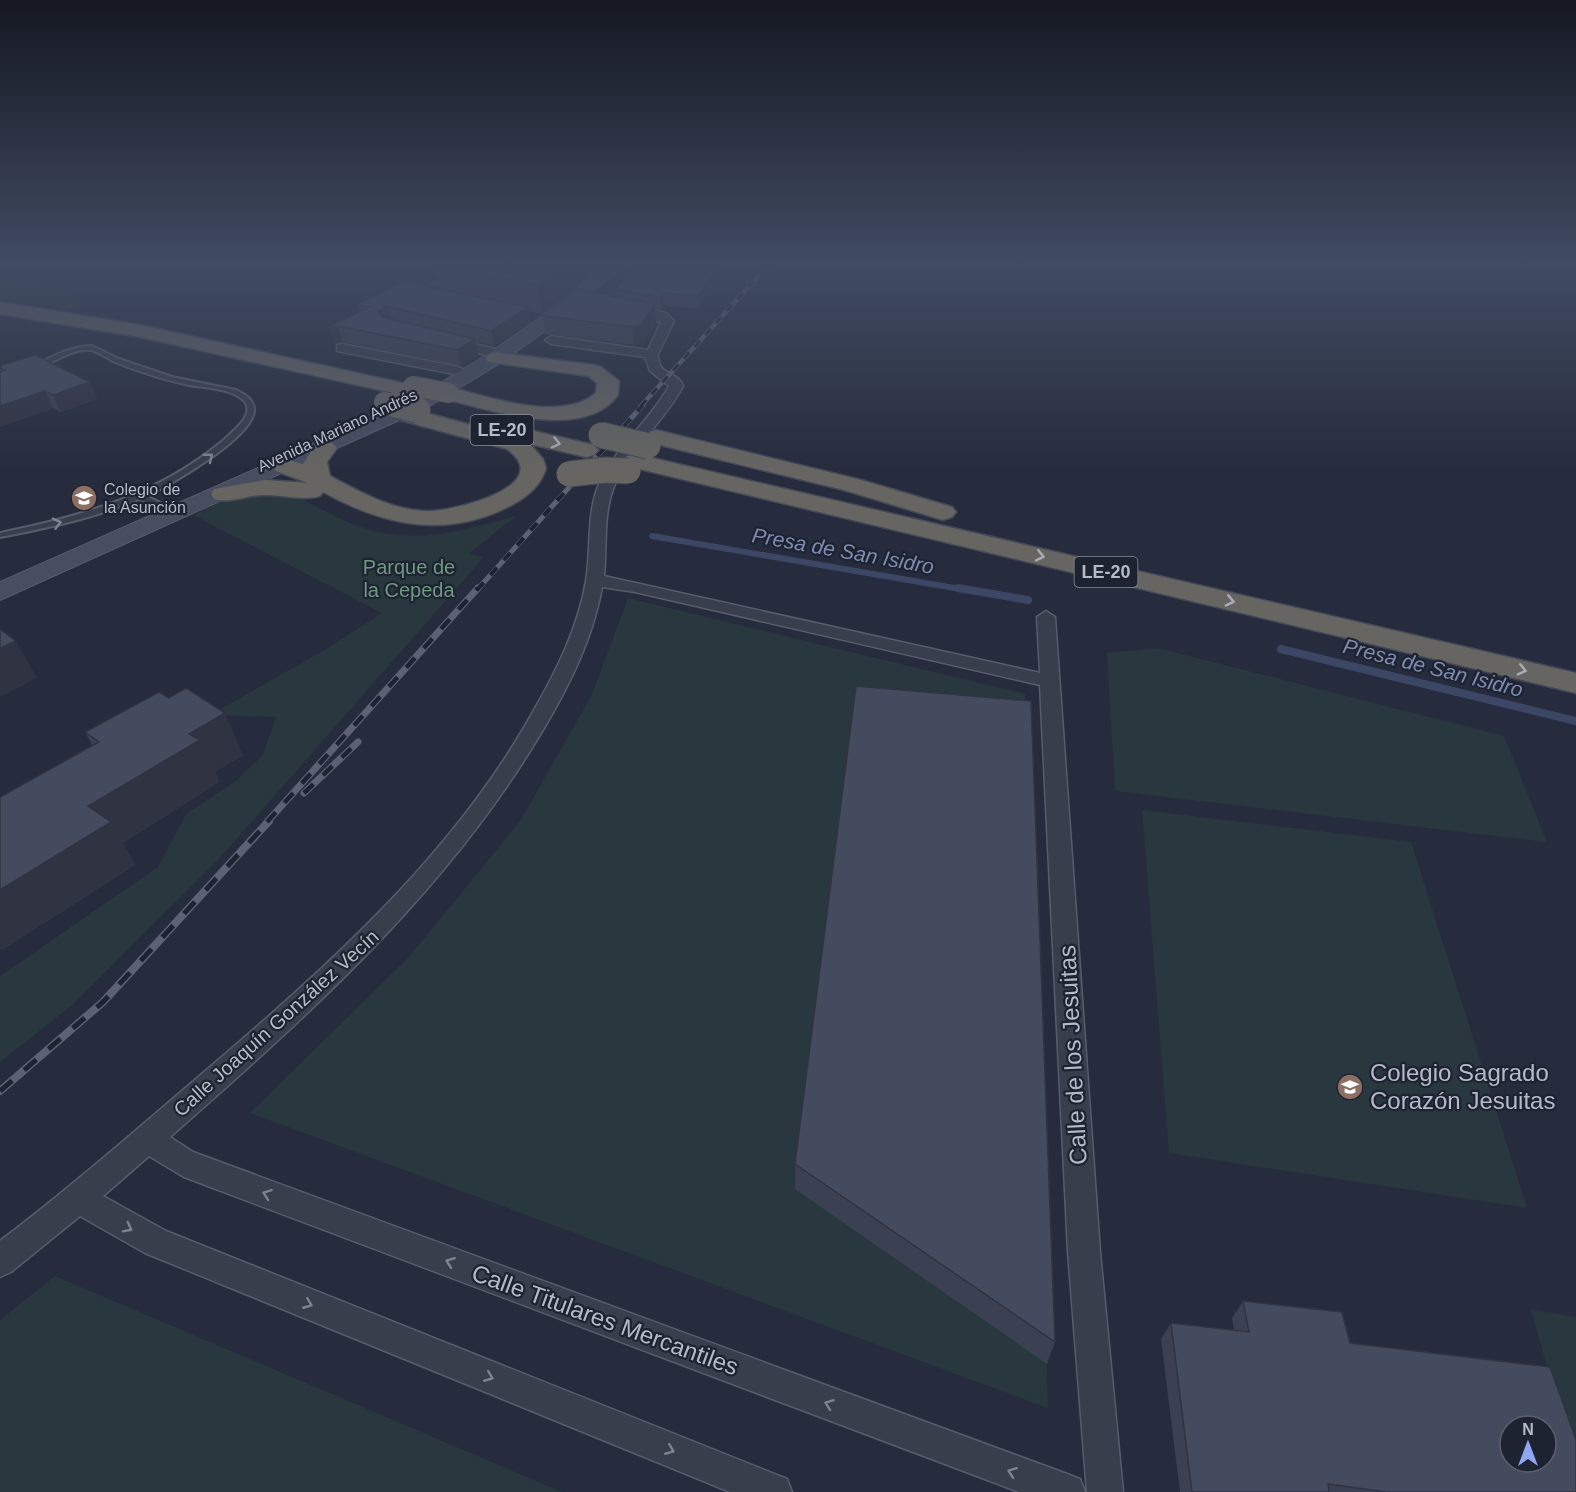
<svg xmlns="http://www.w3.org/2000/svg" width="1576" height="1492" font-family="Helvetica,sans-serif">
  <rect width="100%" height="100%" fill="#262c3d"/>
  <g fill="#28383e">
    <polygon points="0,282 55,284 81,299 80,309 0,300"/>
    <path d="M285,493c27,9 50,25 76,34 53,19 104,3 155,-11l-48,38 16,3 -265,302 -148,147 -71,56v-86l158,-109 28,-53 51,-34 26,-25 13,-38 -66,-2 118,-67 54,-35 -189,-98 30,-15z"/>
    <polygon points="628,598 1025,694 1048,1408 250,1113 409,957 521,820 592,694"/>
    <polygon points="1158,648 1504,736 1547,842 1115,791 1107,653"/>
    <polygon points="1142,810 1411,842 1527,1208 1169,1153"/>
    <polygon points="55,1276 562,1492 0,1492 0,1320"/>
    <polygon points="1531,1309 1576,1317 1576,1471"/>
  </g>
  <g fill="none" stroke-linecap="round" stroke-linejoin="round">
    <polyline stroke="#3c4665" stroke-width="6" points="652,536 966,590"/>
    <g stroke="#3c4665" stroke-width="8">
      <polyline points="958,588 1028,600"/>
      <polyline points="1281,649 1576,721"/>
    </g>
    <g stroke="#575c6b" stroke-width="4">
      <path id="service" d="M92,346l27,13 53,18 64,13c8,4 18,9 18,20 0,27 -85,76 -108,86l23,11v4h-6l-24,-12c-44,19 -92,29 -139,38v-4c83,-17 159,-38 225,-94 8,-8 25,-20 22,-33 -5,-18 -47,-18 -62,-22 -24,-5 -47,-13 -70,-22 -8,-4 -16,-10 -24,-12 -17,-2 -37,12 -52,18l-5,-1c15,-10 39,-21 58,-21z"/>
    </g>
    <g stroke="#575c6b" stroke-width="3">
      <g id="minor">
        <polygon points="478,261 492,261 425,295 415,293"/>
        <path d="M628,305l38,8 8,8 -16,33c0,24 19,15 25,32 -19,37 -56,64 -70,103 -10,28 -6,59 -9,87l436,97 -3,-56 9,-6 9,6 45,635 23,240h-36l-19,-240 -28,-567 -405,-93 -33,-5c-10,57 -39,111 -70,161 -95,153 -228,271 -362,389l23,15 874,322 13,5 5,13h-66l-835,-315 -35,-21 -46,40 63,35 621,248 5,13h-62l-585,-239 -65,-37 -69,56 -11,5v-36c70,-53 136,-111 203,-168 124,-106 251,-218 331,-363 23,-40 44,-83 52,-129 5,-30 1,-61 10,-89 14,-41 53,-69 73,-106l-19,-15 -5,-14 -94,-13 -6,-4 6,-4 97,14 13,-28 -37,-10 -2,-3z"/>
        <polygon points="449,338 500,350 501,353 495,357 445,345 443,342"/>
        <polygon points="342,344 459,367 466,371 459,375 337,351 337,345"/>
      </g>
    </g>
    <g stroke="#575c6b" stroke-width="2">
      <polygon id="secondary" points="611,261 629,261 553,325 502,362 428,407 0,600 0,582 414,399 488,354 541,317"/>
    </g>
    <g stroke="#444958" stroke-width="3">
      <g id="trunk">
        <polygon points="0,302 140,325 407,384 415,385 418,390 415,395 407,396 140,337 0,314"/>
        <path d="M495,352l99,13 7,2 18,14 -1,14c-34,48 -131,14 -177,3l-3,-5 3,-5 8,-1c41,10 112,36 147,6l1,-10 -9,-7 -100,-14 -3,-4 3,-4z"/>
        <path d="M408,408l85,23 3,-5 8,-2 90,21 4,5 -4,5 -8,2 -56,-13 13,15 3,9c-5,19 -22,31 -38,39 -64,32 -125,18 -185,-15l-3,4c-18,5 -35,-1 -53,-1 -18,-1 -35,9 -53,4l-3,-5 3,-5 51,-9 43,3 -32,-12 -4,-5 4,-5 8,-2 19,5 14,-21h16l4,5 -10,14 3,14c30,16 60,33 94,35 27,2 134,-25 83,-62l-107,-29 -3,-5 3,-5z"/>
        <polygon points="656,430 861,480 952,507 956,512 952,517 943,520 844,490 648,442 644,437 648,432"/>
        <polygon points="635,454 1576,673 1576,693 627,466 623,461 627,456"/>
      </g>
    </g>
    <use href="#service" fill="#393e4d" fill-rule="evenodd"/>
    <use href="#minor" fill="#393e4d" fill-rule="evenodd"/>
    <use href="#secondary" fill="#484d60" fill-rule="evenodd"/>
    <use href="#trunk" fill="#666562" fill-rule="evenodd"/>
    <g stroke="#5c6274" stroke-width="4.5">
      <polyline id="rail-far3" points="641,406 772,261"/>
    </g>
    <g stroke="#5c6274" stroke-width="5">
      <polyline id="rail-far2" points="477,590 643,405"/>
    </g>
    <g stroke="#5c6274" stroke-width="7">
      <g id="rail-far1">
        <polyline points="304,793 358,742"/>
        <polyline points="267,822 478,588"/>
      </g>
    </g>
    <g stroke="#5c6274" stroke-width="8">
      <polyline id="rail" points="0,1091 103,1002 269,821"/>
    </g>
    <use href="#rail-far3" stroke="#1e2332" stroke-width="3" stroke-dasharray="8" stroke-linecap="butt"/>
    <use href="#rail-far2" stroke="#1e2332" stroke-width="4" stroke-dasharray="10" stroke-linecap="butt"/>
    <use href="#rail-far1" stroke="#1e2332" stroke-width="4.5" stroke-dasharray="13" stroke-linecap="butt"/>
    <use href="#rail" stroke="#1e2332" stroke-width="5" stroke-dasharray="16" stroke-linecap="butt"/>
    <g stroke="#444958" stroke-width="21" stroke-linecap="butt">
      <g id="trunk-bridge-far1">
        <polyline points="413,386 449,393"/>
        <polyline points="384,402 402,406"/>
      </g>
    </g>
    <g stroke="#444958" stroke-width="27" stroke-linecap="butt">
      <g id="trunk-bridge">
        <polyline points="396,405 418,410"/>
        <polyline points="601,435 648,446"/>
        <polyline points="569,474 606,470 628,471"/>
      </g>
    </g>
    <use href="#trunk-bridge-far1" stroke="#666562" stroke-width="20"/>
    <use href="#trunk-bridge" stroke="#666562" stroke-width="25"/>
  </g>
  <g fill="#3b4052">
    <polygon points="441,261 601,261 593,271 558,299 558,300 542,314 528,311 530,322 494,346 476,342 478,355 461,366 342,342 334,343 329,327 360,311 358,304 440,289 435,263"/>
    <polygon points="728,261 699,308 664,306 661,311 655,310 656,321 644,342 634,345 545,334 543,316 616,297 616,289"/>
    <polygon points="0,366 90,382 97,399 61,412 53,408 0,427"/>
    <polygon points="85,732 243,755 215,772 219,782 123,843 135,865 2,950 0,948 0,797 92,745"/>
    <polygon points="795,1164 1055,1342 1047,1364 795,1189"/>
    <polygon points="1243,1301 1350,1343 1576,1492 1180,1492 1161,1339 1171,1323 1234,1330 1232,1318"/>
  </g>
  <g fill="#303442">
    <polygon points="566,261 601,261 593,271 558,299 558,300 542,314 537,285"/>
    <polygon points="720,261 728,261 699,308 698,296"/>
    <polygon points="663,293 664,306 661,311 660,298"/>
    <polygon points="654,304 656,321 644,342 634,345 632,327"/>
    <polygon points="387,306 391,321 382,327 378,311"/>
    <polygon points="528,307 530,322 494,346 491,331"/>
    <polygon points="338,326 342,342 334,343 329,327"/>
    <polygon points="475,339 478,355 461,366 458,350"/>
    <polygon points="90,382 97,399 61,412 53,395"/>
    <polygon points="45,391 53,408 0,427 0,406"/>
    <polygon points="16,641 37,678 0,697 0,648"/>
    <polygon points="225,713 243,755 215,772 219,782 123,843 135,865 2,950 0,947 0,890 88,806 189,734"/>
  </g>
  <g fill="#454b5f" stroke="#303442" stroke-width="1.5" fill-rule="evenodd">
    <polygon points="441,261 566,261 552,272 554,272 537,285 435,263"/>
    <polygon points="640,261 720,261 698,296 663,293 660,298 616,289"/>
    <polygon points="405,282 528,307 491,331 387,306 378,311 382,317 475,339 458,350 338,326 329,327 369,307 358,304"/>
    <polygon points="577,289 654,304 642,324 632,327 543,316"/>
    <polygon points="35,355 90,382 53,395 45,391 0,406 0,372 5,370 0,368 0,366"/>
    <polygon points="0,629 16,641 0,648"/>
    <polygon points="856,686 1031,701 1055,1342 795,1164"/>
    <polygon points="186,688 225,713 189,734 200,740 88,806 111,822 0,890 0,797 99,742 85,732 159,692 169,698"/>
    <path d="M1243,1301l99,11 8,31 200,24 26,73v52h-190l-58,-8 1,8h-137l-21,-169 78,9zM1510,1426h36v36h-36z"/>
  </g>
  <defs><path id="oneway-chevron" d="M-2-3.5L2.5 0L-2 3.5" fill="none" stroke-width="1.6" stroke-linecap="round" stroke-linejoin="round" transform="scale(1.5)"/></defs>
  <g stroke="#aaadb9">
    <use href="#oneway-chevron" transform="translate(556 443) rotate(13)"/>
    <use href="#oneway-chevron" transform="translate(1040 556) rotate(13)"/>
    <use href="#oneway-chevron" transform="translate(1230 601) rotate(13)"/>
    <use href="#oneway-chevron" transform="translate(1522 670) rotate(13)"/>
  </g>
  <g stroke="#7e8291">
    <use href="#oneway-chevron" transform="translate(209 457) rotate(-39)"/>
    <use href="#oneway-chevron" transform="translate(57 523) rotate(-15)"/>
    <use href="#oneway-chevron" transform="translate(267 1194) rotate(-160)"/>
    <use href="#oneway-chevron" transform="translate(128 1228) rotate(27)"/>
    <use href="#oneway-chevron" transform="translate(450 1262) rotate(-160)"/>
    <use href="#oneway-chevron" transform="translate(308 1304) rotate(22)"/>
    <use href="#oneway-chevron" transform="translate(489 1377) rotate(22)"/>
    <use href="#oneway-chevron" transform="translate(829 1404) rotate(-160)"/>
    <use href="#oneway-chevron" transform="translate(670 1450) rotate(22)"/>
    <use href="#oneway-chevron" transform="translate(1012 1472) rotate(-160)"/>
  </g>
  <linearGradient id="sky" x2="0" y2="1"><stop stop-color="#151822"/><stop offset="0.56" stop-color="#414b62"/><stop offset="1" stop-color="#414b62" stop-opacity="0"/></linearGradient>
  <rect width="1576" height="470" fill="url(#sky)"/>
  <defs>
    <g id="school-disc" transform="scale(1.35)"><circle r="9.5" fill="#8d6e63" stroke="#1e2332"/><path d="M0-5L7-2L0 1L-7-2ZM-4 1L0 2.5L4 1V4Q0 6-4 4Z" fill="#fff"/></g>
  </defs>
  <g fill-rule="evenodd">
    <use href="#school-disc" x="84" y="498"/>
    <use href="#school-disc" x="1350" y="1087"/>
  </g>
  <g text-anchor="middle" stroke-width="4.5" stroke-linejoin="round" paint-order="stroke">
    <g font-size="16" fill="#b6bac8" stroke="#1e2332">
      <text transform="translate(337 430) rotate(-25)" y="6">Avenida Mariano Andrés</text>
    </g>
    <g font-size="16" fill="#b6bac8" stroke="#1e2332" text-anchor="start">
      <text x="104" y="495">Colegio de<tspan x="104" dy="18">la Asunción</tspan></text>
    </g>
    <g fill="#1e2332" stroke="#888d9b" stroke-width="1.5">
      <rect x="470.5" y="415" width="63" height="30" rx="4.5"/>
      <rect x="1074.5" y="557" width="63" height="30" rx="4.5"/>
    </g>
    <g font-size="18" font-weight="bold" fill="#b6bac8">
      <text x="502" y="436">LE-20</text>
      <text x="1106" y="578">LE-20</text>
    </g>
    <g font-size="20" fill="#6e987f" stroke="#1e2332">
      <text x="409" y="574">Parque de<tspan x="409" dy="23">la Cepeda</tspan></text>
    </g>
    <g font-size="20" fill="#b6bac8" stroke="#1e2332">
      <text transform="translate(276 1023) rotate(-42)" y="7">Calle Joaquín González Vecín</text>
    </g>
    <g font-size="21" font-style="italic" fill="#7e8bae" stroke="#1e2332">
      <text transform="translate(843 551) rotate(10)" y="7">Presa de San Isidro</text>
      <text transform="translate(1433 668) rotate(14)" y="7">Presa de San Isidro</text>
    </g>
    <g font-size="24" fill="#b6bac8" stroke="#1e2332">
      <text transform="translate(1073 1055) rotate(-93)" y="8">Calle de los Jesuitas</text>
      <text transform="translate(605 1320) rotate(20)" y="8">Calle Titulares Mercantiles</text>
    </g>
    <g font-size="24" fill="#b6bac8" stroke="#1e2332" text-anchor="start">
      <text x="1370" y="1081">Colegio Sagrado<tspan x="1370" dy="28">Corazón Jesuitas</tspan></text>
    </g>
  </g>
  <g transform="translate(1528 1444)"><circle r="28" fill="#1e2332" stroke="#5b5f6e" stroke-width="1.5"/>
  <path d="M0-4.5L10 22L0 15L-10 22Z" fill="#90a6f3"/>
  <text y="-9" font-size="16" font-weight="bold" text-anchor="middle" fill="#b6bac8">N</text>
  </g>
</svg>
